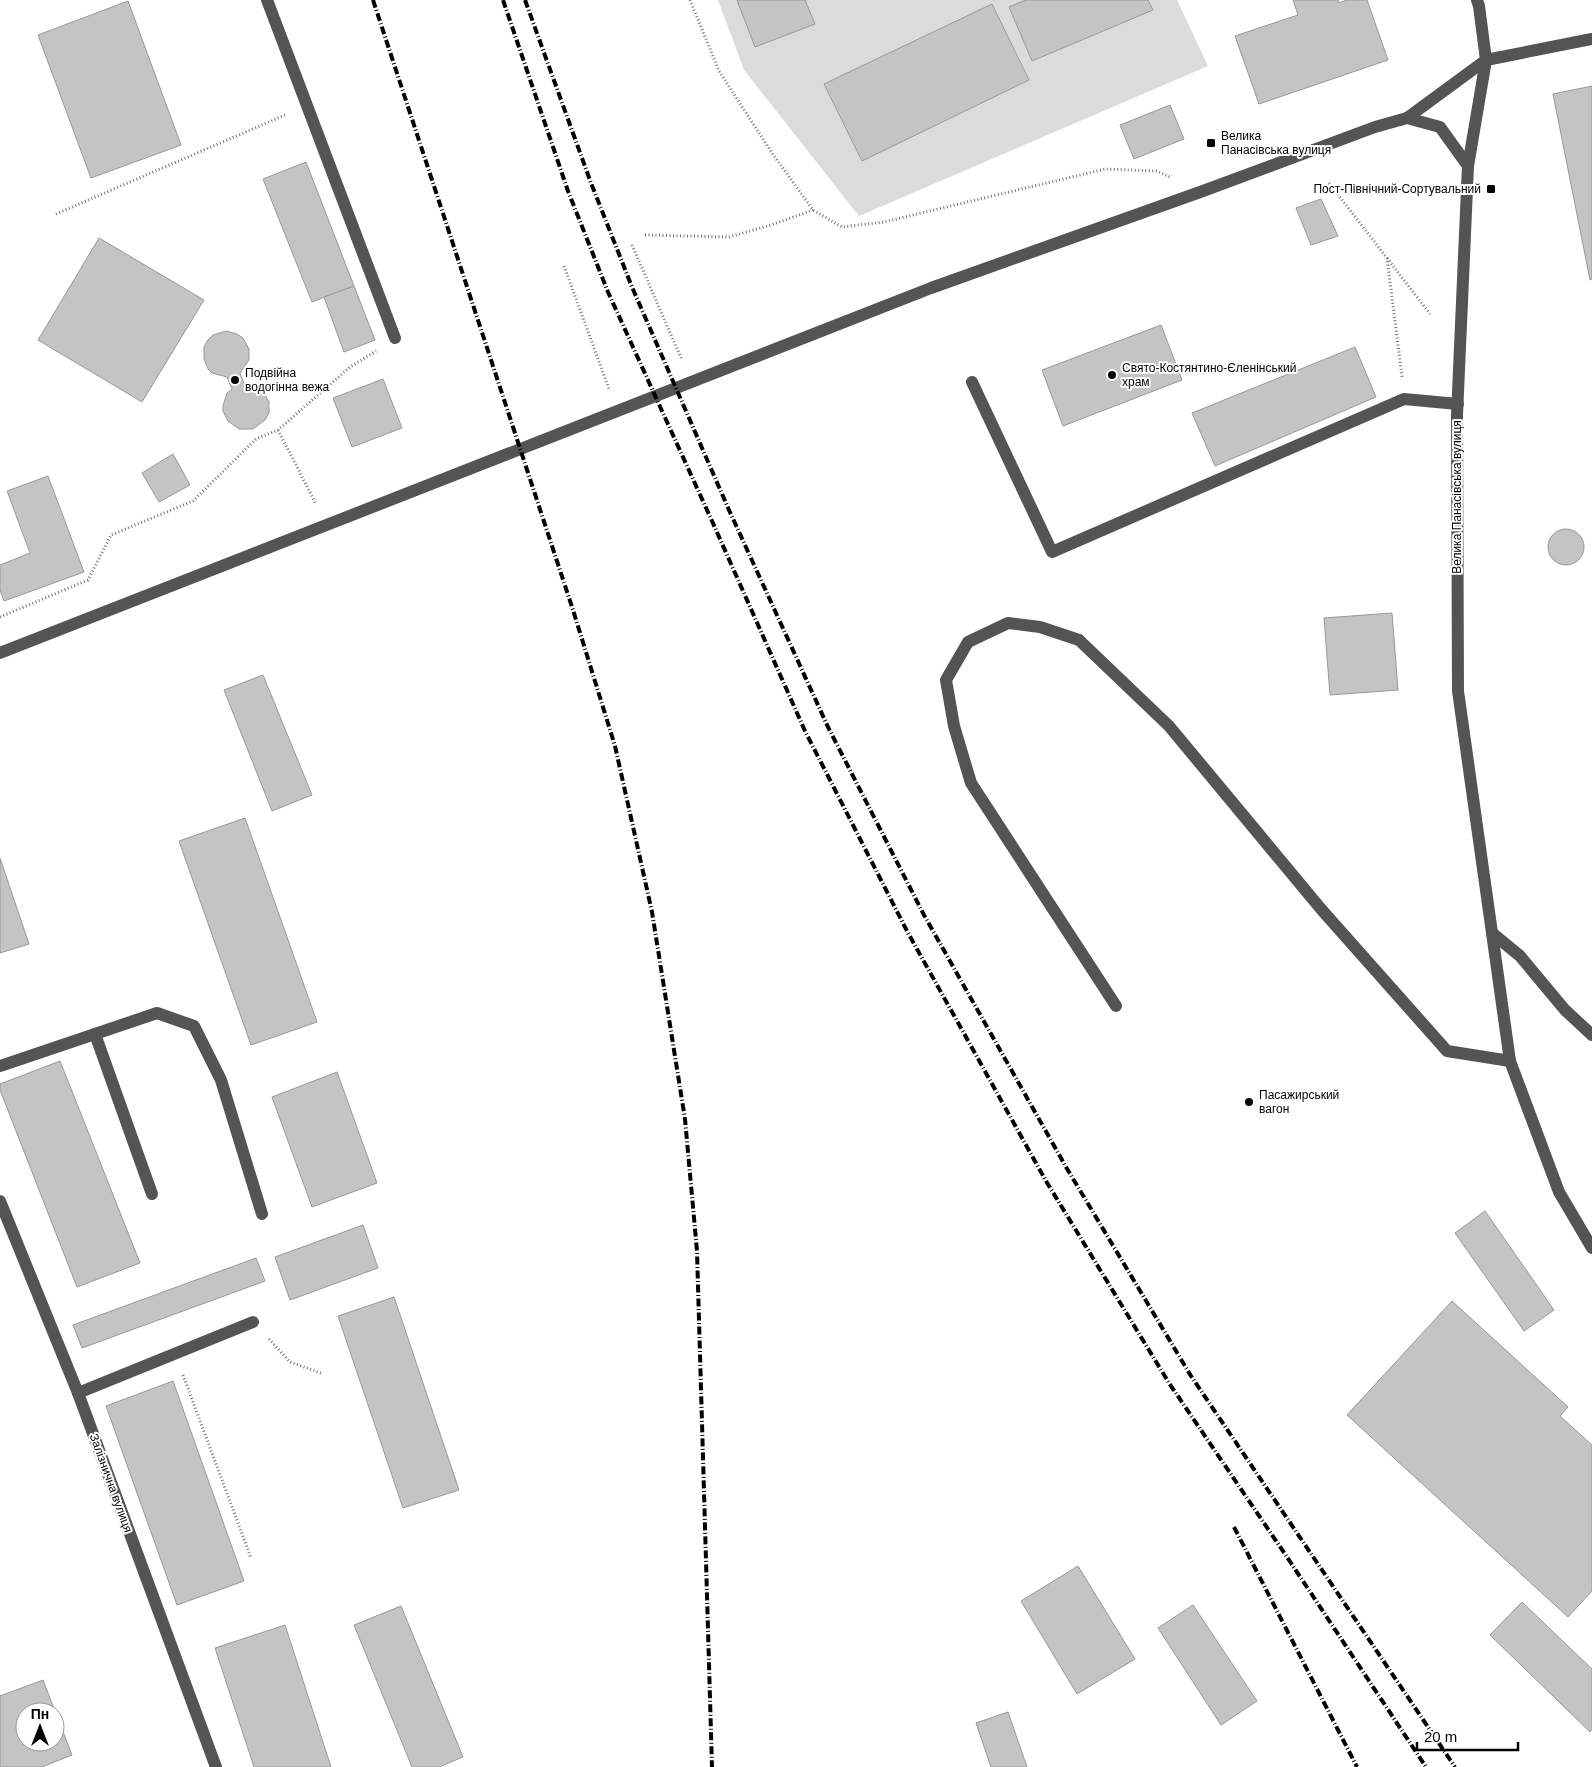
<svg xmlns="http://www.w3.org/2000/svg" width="1592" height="1767" font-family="Arial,sans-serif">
  <rect width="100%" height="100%" fill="#fff"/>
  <polygon fill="#dbdbdb" points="718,0 1177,0 1208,66 859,216 744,70"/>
  <g fill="#c4c4c4" stroke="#989898" fill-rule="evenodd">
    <polygon points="737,0 805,0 815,24 755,47"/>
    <polygon points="1026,0 1148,0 1153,10 1032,61 1009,7"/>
    <polygon points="1293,0 1338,0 1339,3 1346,0 1367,0 1388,60 1259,104 1235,36 1298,15"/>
    <polygon points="128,1 181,145 91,178 38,35"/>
    <polygon points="992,4 1029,80 862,161 824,84"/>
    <polygon points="1592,86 1592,279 1590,280 1553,94"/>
    <polygon points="1170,105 1184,139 1134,159 1120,125"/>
    <polygon points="306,162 354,286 312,302 263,179"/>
    <polygon points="1321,199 1338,236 1311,245 1296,208"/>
    <polygon points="99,238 204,300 142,402 38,340"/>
    <polygon points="354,286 375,340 344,352 324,297"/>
    <polygon points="1161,325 1182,380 1063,426 1042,370"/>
    <polygon points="226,331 237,334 243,338 249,349 249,360 240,373 244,384 252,384 257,386 263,391 269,402 269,413 265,420 253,429 239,429 228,421 223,411 223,406 227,393 232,389 227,377 212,373 208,369 204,359 204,347 207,341 213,335"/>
    <polygon points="1355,347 1376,397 1215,466 1192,413"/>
    <polygon points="383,379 402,428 352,447 333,398"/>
    <polygon points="173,454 190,485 159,502 142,473"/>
    <polygon points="48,476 84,572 4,601 0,590 0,565 30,553 7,491"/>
    <circle cx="1566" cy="547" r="18"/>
    <polygon points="1392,613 1398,690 1330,695 1324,618"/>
    <polygon points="263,675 312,795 272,811 224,690"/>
    <polygon points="245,818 317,1022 251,1045 179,841"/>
    <polygon points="0,858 29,944 0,953"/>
    <polygon points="60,1061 140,1263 77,1287 0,1090 0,1084"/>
    <polygon points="337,1072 377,1183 312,1207 272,1097"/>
    <polygon points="1485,1211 1554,1310 1524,1331 1455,1233"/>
    <polygon points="363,1225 378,1268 290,1300 275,1257"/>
    <polygon points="256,1258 265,1281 82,1348 73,1325"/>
    <polygon points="394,1297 459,1490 403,1508 338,1316"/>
    <polygon points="1452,1301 1568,1407 1560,1416 1592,1445 1592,1591 1568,1617 1347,1415"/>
    <polygon points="173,1381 244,1581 177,1605 106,1406"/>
    <polygon points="1078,1566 1135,1659 1077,1694 1021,1601"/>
    <polygon points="1522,1602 1592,1669 1592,1729 1590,1732 1490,1635"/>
    <polygon points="1193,1605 1257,1701 1221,1725 1158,1628"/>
    <polygon points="401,1606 463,1757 439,1767 412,1767 354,1625"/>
    <polygon points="285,1625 331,1767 254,1767 215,1648"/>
    <path d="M43,1680l29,75 -30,12h-42v-71zM25,1712h30v30h-30z"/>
    <polygon points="1008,1712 1027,1767 991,1767 976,1723"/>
  </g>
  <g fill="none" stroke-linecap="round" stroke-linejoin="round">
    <g stroke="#767676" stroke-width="3" stroke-dasharray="1 2.5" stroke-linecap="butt">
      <polyline points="690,0 719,71 772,153 813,210 842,227 884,222 1105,169 1156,171 1170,177"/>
      <polyline points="1329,183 1387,258 1402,377"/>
      <polyline points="56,214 285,115"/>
      <polyline points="645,235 729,237 771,225 813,210"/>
      <polyline points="632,245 682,360"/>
      <polyline points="1387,258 1430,314"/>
      <polyline points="564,266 609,389"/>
      <polyline points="278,430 316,504"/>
      <polyline points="0,617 88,580 111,535 193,501 256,439 278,430 350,367 376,351"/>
      <polyline points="269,1339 290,1362 321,1373"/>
      <polyline points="183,1375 251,1558"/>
    </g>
    <g stroke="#545454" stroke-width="12">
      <polyline points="267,0 395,338"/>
      <polyline points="1477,0 1479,6 1486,60 1468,166 1457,415 1458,691 1510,1061 1559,1192 1592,1248"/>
      <polyline points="1407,118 1486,60 1592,39"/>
      <polyline points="972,382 1052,552 1404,399 1458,404"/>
      <polyline points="0,653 931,288 1203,191 1375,127 1407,118 1440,127 1468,166"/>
      <polyline points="1492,933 1520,956 1565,1010 1592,1035"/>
      <polyline points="1116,1006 971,783 954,726 946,680 968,642 1008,623 1040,627 1079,640 1169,726 1321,909 1447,1051 1510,1061"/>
      <polyline points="95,1034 152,1194"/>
      <polyline points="0,1066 157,1013 194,1026 221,1080 262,1214"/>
      <polyline points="0,1201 78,1393 216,1767"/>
      <polyline points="78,1393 253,1322"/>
    </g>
    <g stroke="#000" stroke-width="4" stroke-dasharray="8 2.5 1 2.5" stroke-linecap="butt">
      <polyline points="373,0 573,610 615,746 652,912 685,1119 697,1251 712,1767"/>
      <polyline points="503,0 568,191 608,292 712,521 805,731 907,931 1046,1181 1169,1383 1287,1557 1426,1767"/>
      <polyline points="525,0 591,183 632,287 729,510 828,727 924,915 1066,1167 1191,1376 1455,1767"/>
      <polyline points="1234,1527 1357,1767"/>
    </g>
  </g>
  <g fill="#000" stroke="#fff" stroke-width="2">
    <rect x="1206" y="138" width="10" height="10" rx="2.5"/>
    <rect x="1486" y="184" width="10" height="10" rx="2.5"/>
    <circle cx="1112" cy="375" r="5"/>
    <circle cx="235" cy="380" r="5"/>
    <circle cx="1249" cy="1102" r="5"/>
  </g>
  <g text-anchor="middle" stroke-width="4" stroke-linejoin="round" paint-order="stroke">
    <g font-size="12" fill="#000" stroke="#fff" text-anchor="start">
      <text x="1221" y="140">Велика<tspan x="1221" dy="14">Панасівська вулиця</tspan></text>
      <text x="1481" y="193" text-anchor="end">Пост-Північний-Сортувальний</text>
      <text x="1122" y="372">Свято-Костянтино-Єленінський<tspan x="1122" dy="14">храм</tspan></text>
      <text x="245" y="377">Подвійна<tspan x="245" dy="14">водогінна вежа</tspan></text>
      <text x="1259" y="1099">Пасажирський<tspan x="1259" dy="14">вагон</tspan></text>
    </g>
    <g font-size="12" fill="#000" stroke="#fff">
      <text transform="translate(1457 497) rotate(-90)" y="4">Велика Панасівська вулиця</text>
      <text transform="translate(111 1483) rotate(70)" y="4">Залізнична вулиця</text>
    </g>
  </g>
  <g transform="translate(40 1727)"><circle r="24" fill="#ffffff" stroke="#999999"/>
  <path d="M0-4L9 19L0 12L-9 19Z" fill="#000000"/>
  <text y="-8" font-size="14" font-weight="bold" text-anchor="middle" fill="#000000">Пн</text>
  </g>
  <path d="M1417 1742v8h101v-8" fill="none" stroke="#000000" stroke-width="2.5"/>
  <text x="1424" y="1742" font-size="15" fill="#000000" stroke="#ffffff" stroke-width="4" paint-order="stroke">20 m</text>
</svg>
